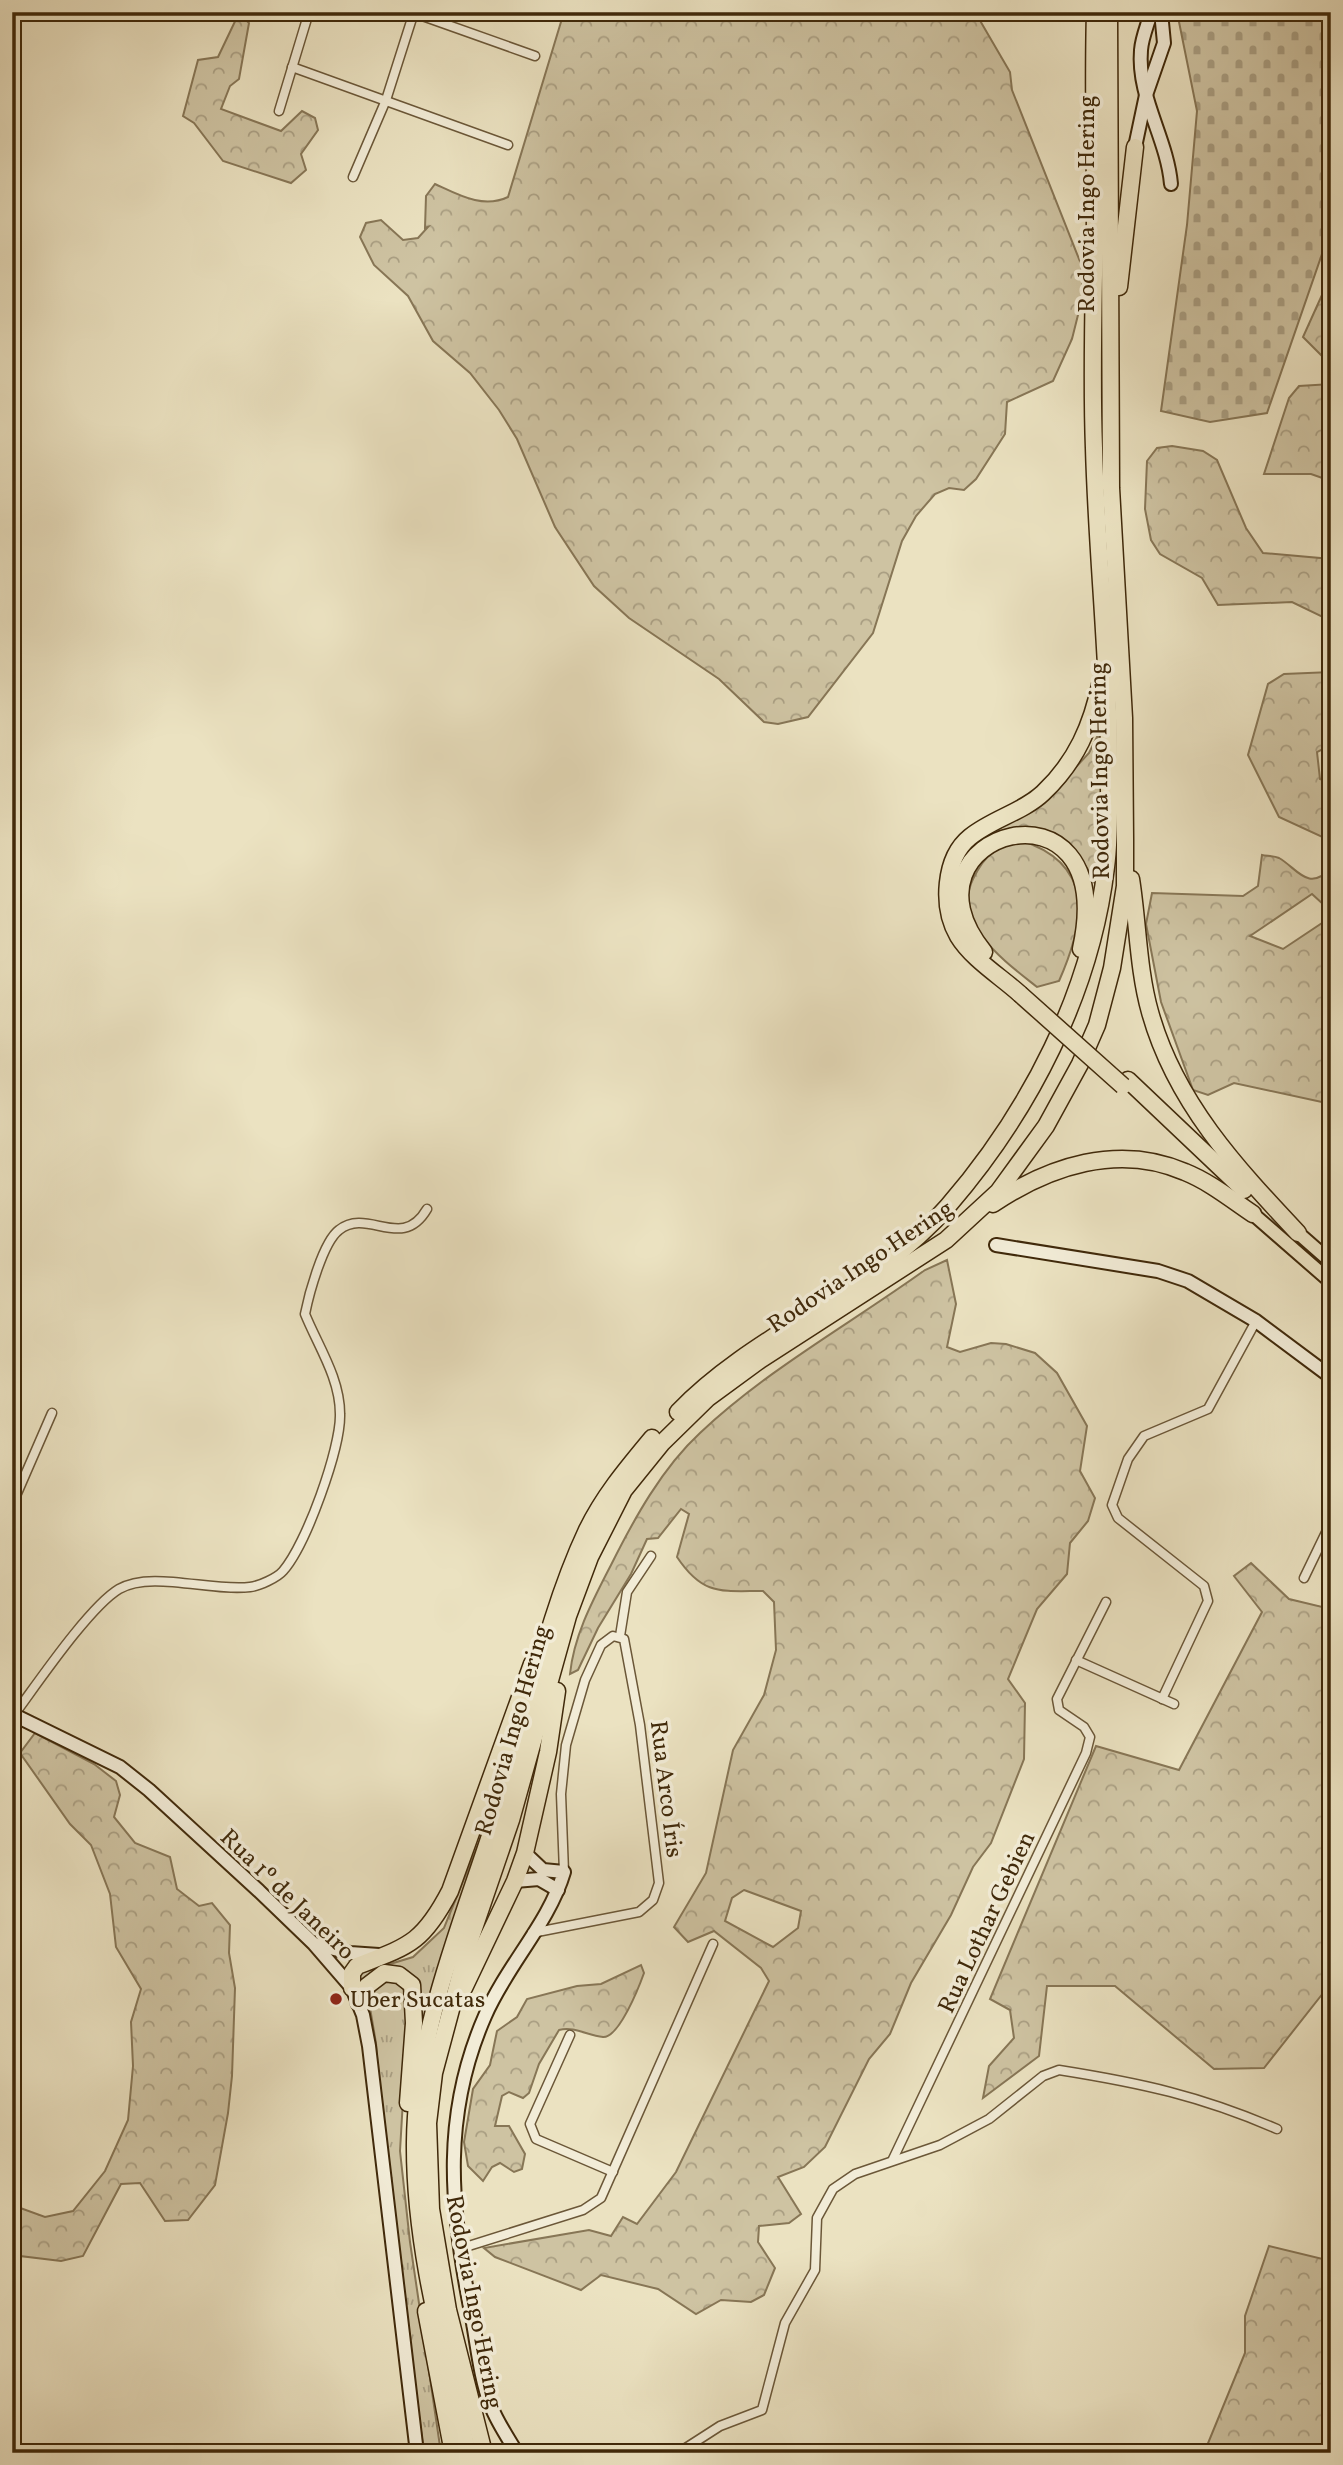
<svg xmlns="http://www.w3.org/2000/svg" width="1343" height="2465" font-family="Vollkorn,serif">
  <defs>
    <pattern id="grass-tufts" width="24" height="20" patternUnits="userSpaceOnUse" patternTransform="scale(1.75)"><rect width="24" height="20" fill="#cec3a2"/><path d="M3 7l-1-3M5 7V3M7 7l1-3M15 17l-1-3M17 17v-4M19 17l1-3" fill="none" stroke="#a99e82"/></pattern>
    <pattern id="forest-crowns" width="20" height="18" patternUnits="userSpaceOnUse" patternTransform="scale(1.75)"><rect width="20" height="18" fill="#cec3a2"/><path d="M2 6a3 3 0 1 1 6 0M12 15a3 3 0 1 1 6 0" fill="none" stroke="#a99e82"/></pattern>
    <pattern id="cemetery-stones" width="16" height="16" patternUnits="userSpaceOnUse" patternTransform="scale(1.75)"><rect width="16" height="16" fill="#cec3a2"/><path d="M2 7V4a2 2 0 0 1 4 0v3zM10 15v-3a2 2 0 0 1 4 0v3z" fill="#a99e82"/></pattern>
  </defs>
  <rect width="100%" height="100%" fill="#ebe2c1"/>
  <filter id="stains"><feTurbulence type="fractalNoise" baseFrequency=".00286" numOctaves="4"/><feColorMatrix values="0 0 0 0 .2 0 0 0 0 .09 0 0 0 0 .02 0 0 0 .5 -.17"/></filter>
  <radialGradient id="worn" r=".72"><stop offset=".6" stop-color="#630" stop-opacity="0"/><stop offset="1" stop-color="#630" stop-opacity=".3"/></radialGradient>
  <g fill="url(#grass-tufts)" stroke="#877656" stroke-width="2">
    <path d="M493,1808l-78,241c2,-27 18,-81 -23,-80 -15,0 -24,4 -34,15l-1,-10 56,-17 31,-29z"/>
    <polygon points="386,1981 400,1984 409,1997 400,2151 410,2242 441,2453 424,2453 384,2155 376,2043 370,2008 375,1990"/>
  </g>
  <g fill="url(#forest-crowns)" stroke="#877656" stroke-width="2" fill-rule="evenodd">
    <path d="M564,12h411l35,60 2,18 69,174 2,31 -11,44 -19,42 -46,21 -2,32 -29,45 -12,11 -15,-2 -14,6 -19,22 -14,25 -29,92 -65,84 -30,7 -14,-2 -45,-43 -90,-61 -35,-32 -39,-59 -38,-88 -18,-29 -29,-37 -37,-32 -25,-45 -34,-31 -14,-28 6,-14 15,-3 22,20 15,-2 10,-11 -3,1 1,-32 9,-12c24,11 48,25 73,13z"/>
    <polygon points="239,13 249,23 239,79 230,86 221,109 281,131 302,111 315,118 318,130 301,154 306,170 291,183 223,161 194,123 183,116 198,60 218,57"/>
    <polygon points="1331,275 1331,365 1303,337"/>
    <polygon points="1331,384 1331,481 1311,474 1264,474 1289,398 1299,386"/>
    <polygon points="1172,446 1203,451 1217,460 1246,528 1263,553 1331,559 1331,621 1292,602 1218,605 1202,578 1160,554 1151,540 1145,509 1147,461 1157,448"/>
    <polygon points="1331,672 1331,745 1317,752 1320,779 1331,783 1331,841 1279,817 1248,755 1268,684 1284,674"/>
    <path d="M1098,735l4,55 -7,94c-15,-40 -65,-73 -106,-47 -5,4 -13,8 -17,13 -11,14 -12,30 -14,47v-35l11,-18 81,-49 39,-42z"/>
    <path d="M1020,840c75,24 66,80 39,141l-22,6c-30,-24 -86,-63 -64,-108 13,-26 20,-29 47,-39z"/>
    <path d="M1262,855c5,1 12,1 17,3 18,10 29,35 52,10v236l-97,-21 -26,12 -15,-5 -32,-88 -15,-78 6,-31 91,3 15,-10zM1312,894l12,11 1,16 -42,28 -33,-13z"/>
    <path d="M947,1260l9,44 -9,43 13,5 31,-9 15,1 29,9 22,20 30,53 -7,45 15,27 -7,23 -18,22 -3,31 -30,35 -29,70 17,24 -1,56 -33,84 -18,24 -22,48 -40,68 -21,51 -21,25 -44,88 -21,20 -26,10 23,37 -12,9 -30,3 -1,16 17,26 -11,27 -13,7 -30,-2 -25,14 -38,-25 -57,-14 -20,15 -86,-33 -11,-9 105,-18 22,6 12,-19 14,7 39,-52 93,-191 -8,-13 -47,-37 -26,11 -14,-15 32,-54 27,-123 31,-55 12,-45 -2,-48 -11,-11c-42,0 -60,5 -86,-34l12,-43 -8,-5 -23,29 -11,1 -16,35 -33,54 -20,42 -8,4c4,-39 23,-74 41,-109 23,-46 51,-97 89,-132 68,-64 150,-109 225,-163zM744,1890l57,21 -3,17 -25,19 -48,-26 7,-23z"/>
    <polygon points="1251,1563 1289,1599 1322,1607 1331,1600 1331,1983 1264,2068 1214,2069 1115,1986 1047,1986 1039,2056 983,2098 989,2066 1014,2038 1010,2010 990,1999 1096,1746 1179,1770 1262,1612 1234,1576"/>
    <polygon points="35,1733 94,1764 116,1781 120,1795 114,1817 135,1843 170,1857 177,1889 199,1906 212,1903 230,1925 229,1953 235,1988 232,2076 228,2113 215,2185 188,2220 165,2221 140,2183 121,2184 83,2256 61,2261 12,2255 12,2205 45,2217 73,2211 105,2171 128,2120 133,2066 131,2022 141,1989 116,1947 110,1894 91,1845 70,1824 20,1753"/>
    <path d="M641,1965l3,8c-5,14 -25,65 -41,64 -15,-1 -28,-11 -44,-7l-20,34 -10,29 -6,5 -14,-6 -7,4 -7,30h14l16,28 -3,15 -8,3 -14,-9 -8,4 -9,14 -15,-15 -4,-24 9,-53 17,-24 7,-34 20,-14 10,-18 50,-13 24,-2z"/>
    <polygon points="1269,2246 1331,2261 1331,2453 1204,2453 1245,2353 1245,2316"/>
  </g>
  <polygon fill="url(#cemetery-stones)" stroke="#877656" stroke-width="2" points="1177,12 1331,12 1331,228 1267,413 1210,422 1161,411 1187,225 1197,111"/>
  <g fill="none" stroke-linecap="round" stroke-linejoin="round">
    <g stroke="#6b5738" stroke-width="11">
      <g id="street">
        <polyline points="414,13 535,56"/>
        <polyline points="292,67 508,145"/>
        <polyline points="279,111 309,12"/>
        <polyline points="353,177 386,100 414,12"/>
        <polyline points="12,1505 52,1413"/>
        <polyline points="1304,1578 1331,1522"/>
        <polyline points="620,1636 627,1592 651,1556"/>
        <polyline points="1076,1660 1174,1704"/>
        <polyline points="1162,1699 1208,1601 1204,1586 1118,1518 1112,1505 1128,1459 1144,1436 1208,1409 1256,1321"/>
        <path d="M14,1715c23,-31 75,-108 105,-126 32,-19 93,3 131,-2 9,-1 27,-9 33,-16 23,-26 58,-123 57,-157 0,-36 -22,-68 -35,-100 4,-20 18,-72 34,-84 29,-23 63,22 88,-21"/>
        <polyline points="532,1933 639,1912 653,1900 659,1883 640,1725 624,1639 613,1636 601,1645 585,1680 566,1745 561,1794 564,1872"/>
        <polyline points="570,2035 530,2124 536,2139 613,2172"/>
        <polyline points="893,2159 1086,1753 1090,1737 1084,1727 1059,1710 1057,1699 1106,1602"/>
        <polyline points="459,2249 583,2210 601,2198 713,1944"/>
        <path d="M678,2453l42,-27 42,-16 23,-87 30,-53 2,-52 16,-29 22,-15 85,-29 49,-26 54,-43 16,-6c82,13 142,26 218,59"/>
      </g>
    </g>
    <g stroke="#40290a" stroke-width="16">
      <g id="secondary">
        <path d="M1151,12c-3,12 -9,25 -10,38 -4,47 26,88 30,134"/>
        <polyline points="1135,147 1146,95 1164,43 1161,12"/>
        <polyline points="996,1245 1158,1271 1188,1281 1256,1321 1331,1377"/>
        <polyline points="12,1714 120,1767 149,1790 259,1891 314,1944 352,1988 363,2015 369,2046 417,2453"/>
        <polyline points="515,1881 539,1879 558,1890"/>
        <polyline points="318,1945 350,1953 379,1955"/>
        <path d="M517,2453c-9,-15 -20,-31 -26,-47 -12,-31 -14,-66 -21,-99 -20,-102 -28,-193 15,-291 22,-51 64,-93 79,-144l-21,-2 -18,-17"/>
      </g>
    </g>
    <g stroke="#40290a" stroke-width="16">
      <g id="primary">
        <polyline points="1253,1214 1331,1282"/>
        <polyline points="1298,1233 1331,1262"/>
      </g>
    </g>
    <g stroke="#40290a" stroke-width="19">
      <g id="highway">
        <polyline points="1119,287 1135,147"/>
        <path d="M1131,879c7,44 7,91 19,133 25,90 86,155 148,221"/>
        <path d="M984,952c-97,-120 137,-187 97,-3"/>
        <path d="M1020,994c-20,-18 -48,-35 -62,-58 -17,-29 -14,-78 12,-99 22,-18 53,-25 73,-44 33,-31 49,-68 58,-112"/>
        <polyline points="1128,1080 1244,1190"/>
        <path d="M993,1204c56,-38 126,-61 192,-32 25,10 47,28 68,42"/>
        <path d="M678,1412c79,-82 195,-119 270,-206 82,-95 143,-213 158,-339 4,-29 3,-58 3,-87 1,-111 -12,-221 -15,-332 -3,-77 0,-153 1,-230 0,-68 -2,-137 0,-206"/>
        <path d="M352,1988v-15l5,-7c52,-20 66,-23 93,-75l82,-227"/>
        <polyline points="464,1988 515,1881 525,1853 548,1752 557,1691"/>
        <polyline points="359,2003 367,1986 384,1973 399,1975 412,1985 414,2023 408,2103"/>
        <polyline points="426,2311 453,2453"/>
        <path d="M468,2453c-24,-103 -54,-205 -53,-311 1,-120 54,-234 88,-347 27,-88 45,-182 84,-265 17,-35 41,-63 65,-92"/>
        <polyline points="484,2453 448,2310 431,2209 428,2123 434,2073 468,1946 511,1820 568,1616 590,1557 624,1490 662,1443 708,1398 760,1360 946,1240 998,1192 1046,1126 1080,1064 1097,1025 1112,968 1125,886 1125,840 1124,718 1111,488 1109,12"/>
      </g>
    </g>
    <use href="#street" stroke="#f2ecd7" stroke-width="8"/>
    <use href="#secondary" stroke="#f2ecd7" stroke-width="12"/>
    <use href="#primary" stroke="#ebe2c1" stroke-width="12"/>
    <use href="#highway" stroke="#ebe2c1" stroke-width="16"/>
    <g stroke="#40290a" stroke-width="19" stroke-linecap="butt">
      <polyline id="highway-bridge" points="1020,994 1123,1086"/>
    </g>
    <use href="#highway-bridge" stroke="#ebe2c1" stroke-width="16"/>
  </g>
  <circle fill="#8f2418" stroke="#f2ecd7" stroke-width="2.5" cx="336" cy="1999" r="7"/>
  <g text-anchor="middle" stroke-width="7" stroke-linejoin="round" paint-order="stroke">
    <g font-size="24" fill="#40290a" stroke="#f2ecd7">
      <text transform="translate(1086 204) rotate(-90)" y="8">Rodovia Ingo Hering</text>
      <text transform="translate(1099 771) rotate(-91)" y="8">Rodovia Ingo Hering</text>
      <text transform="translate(860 1266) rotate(-34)" y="8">Rodovia Ingo Hering</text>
      <text transform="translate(512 1730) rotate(-74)" y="8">Rodovia Ingo Hering</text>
      <text transform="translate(667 1789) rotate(83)" y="8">Rua Arco Íris</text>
      <text transform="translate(288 1894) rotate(44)" y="8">Rua 1º de Janeiro</text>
      <text transform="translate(986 1922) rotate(-65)" y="8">Rua Lothar Gebien</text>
      <text transform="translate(475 2302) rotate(79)" y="8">Rodovia Ingo Hering</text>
    </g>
    <g font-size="24" fill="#40290a" stroke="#f2ecd7" text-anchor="start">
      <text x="350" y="2007">Uber Sucatas</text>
    </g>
  </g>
  <rect width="1343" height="2465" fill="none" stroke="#ebe2c1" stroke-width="42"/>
  <rect x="14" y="14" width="1315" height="2437" fill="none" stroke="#40290a" stroke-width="3.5"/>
  <rect x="21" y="21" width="1301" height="2423" fill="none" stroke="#40290a" stroke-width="2"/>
  <rect width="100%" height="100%" filter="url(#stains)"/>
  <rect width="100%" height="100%" fill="url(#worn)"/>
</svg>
